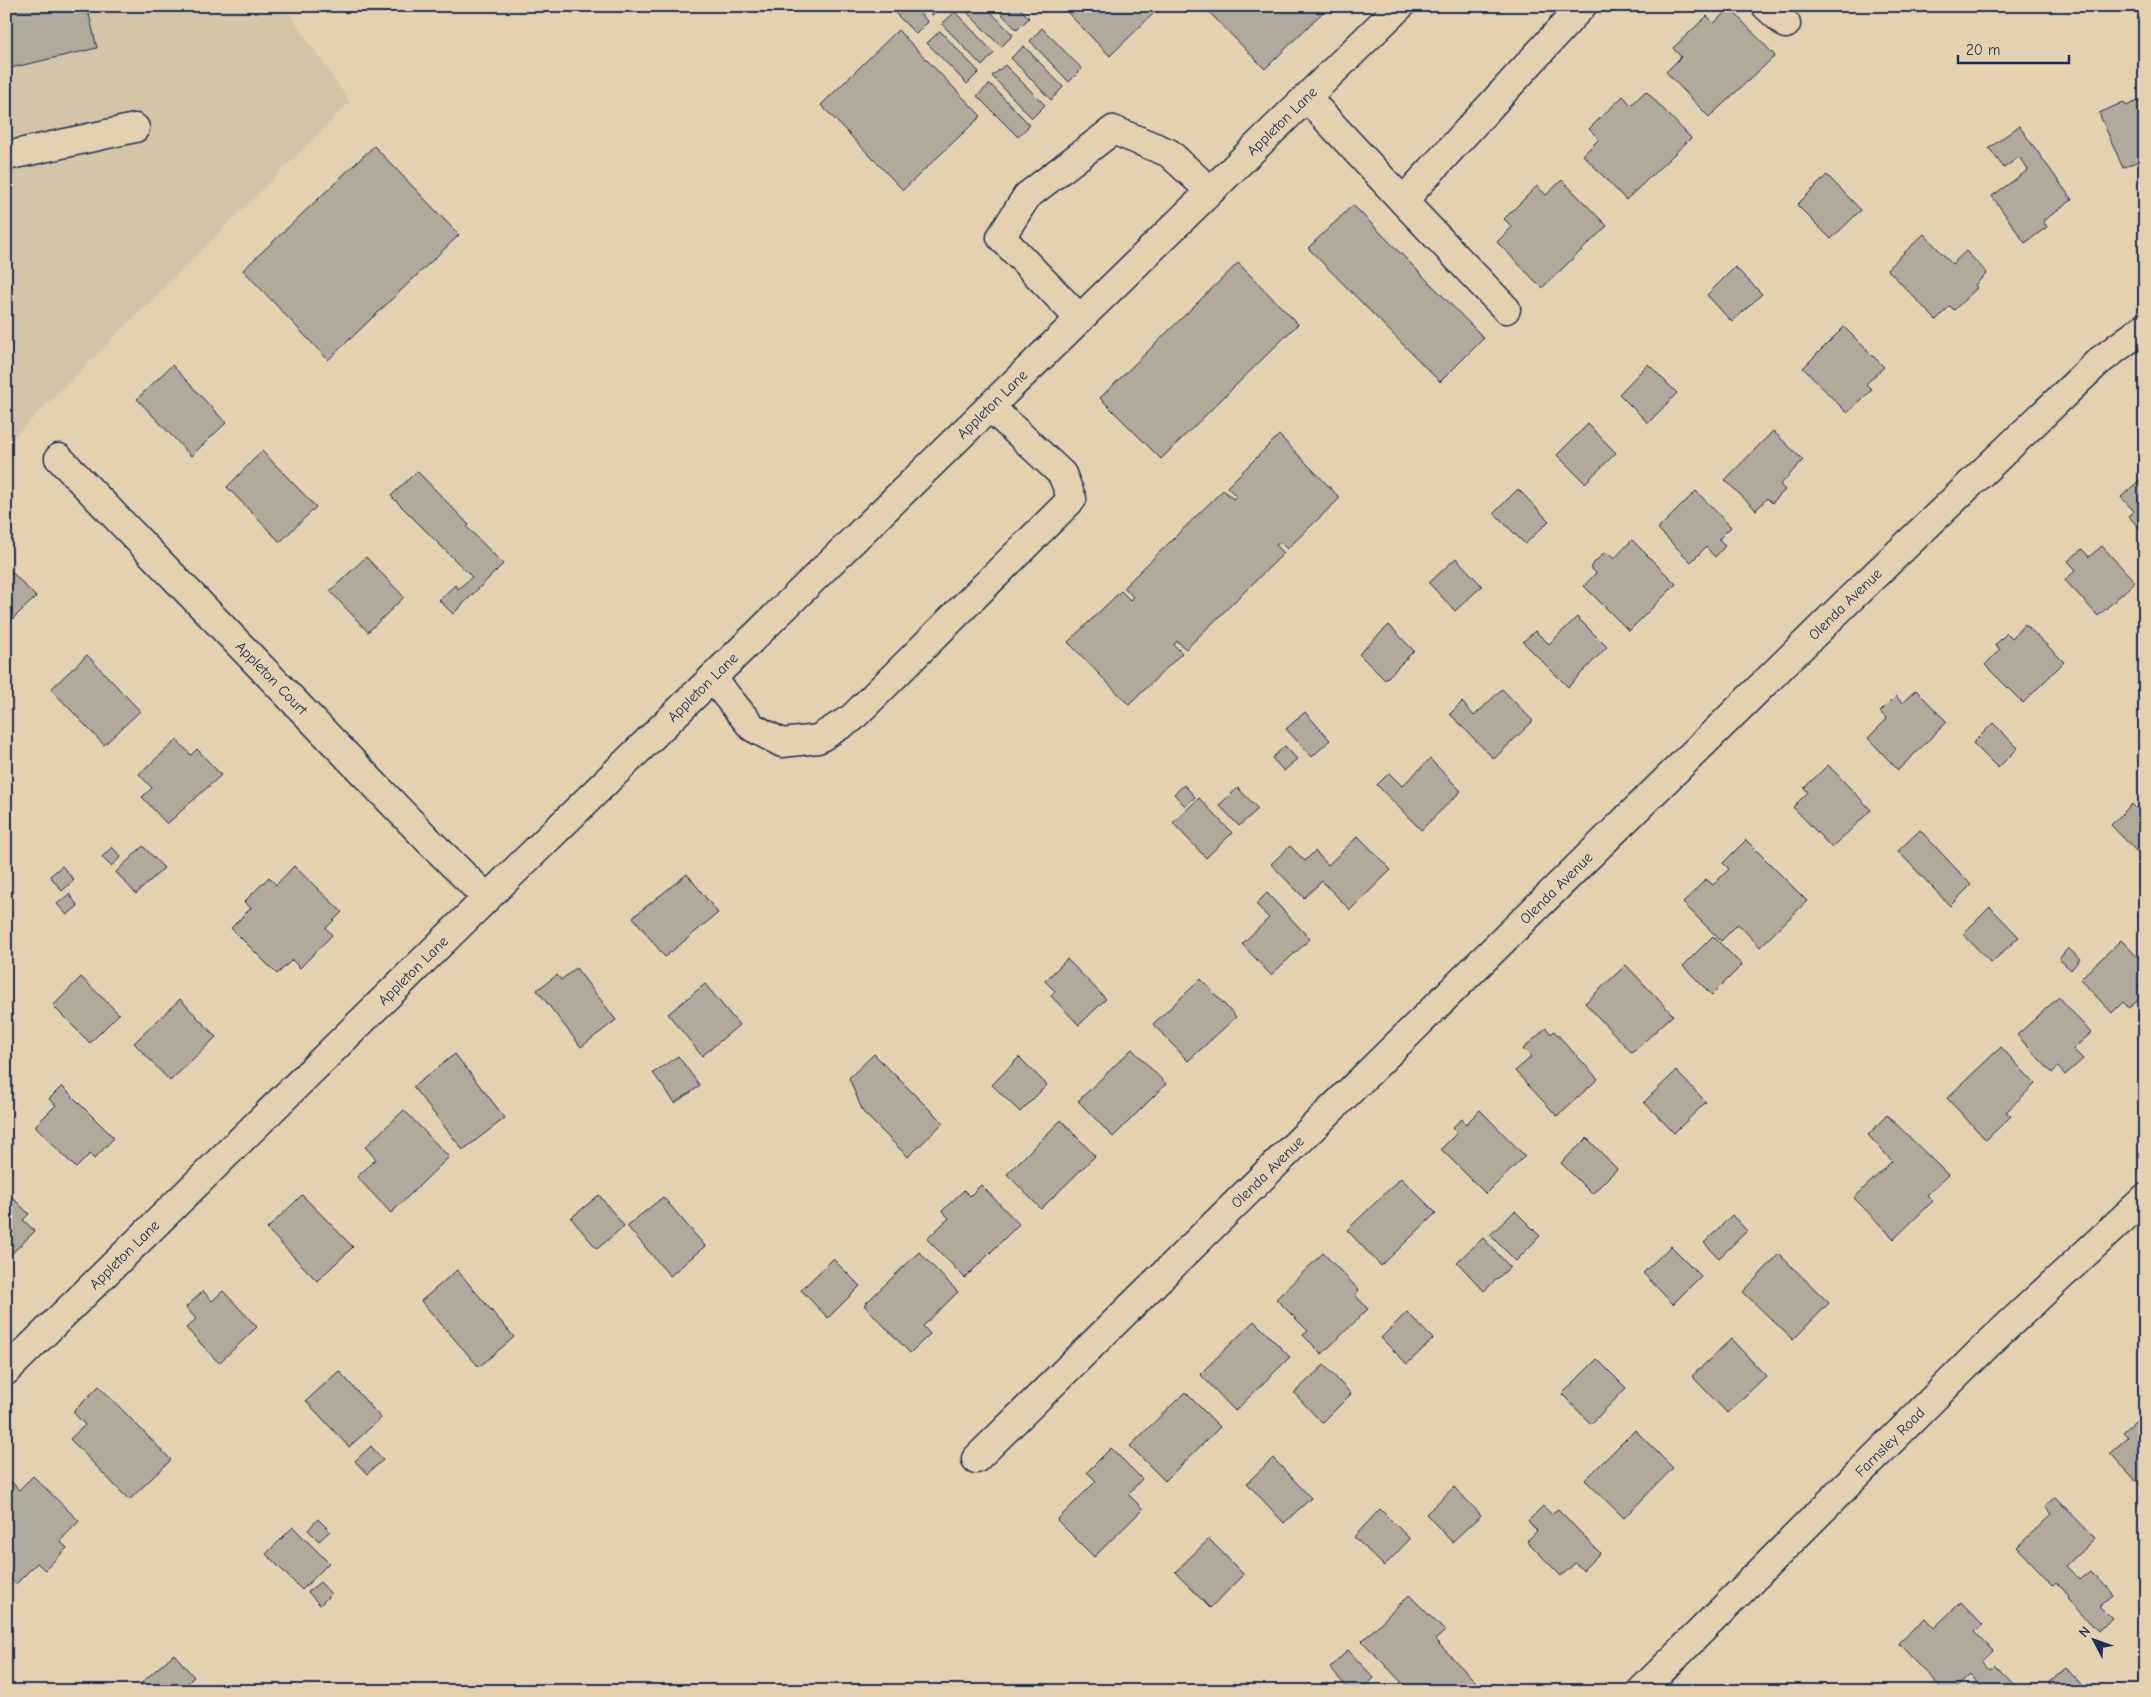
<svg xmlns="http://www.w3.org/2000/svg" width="2151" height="1697" font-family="'Comic Neue',sans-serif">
  <rect width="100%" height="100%" fill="#e3d1af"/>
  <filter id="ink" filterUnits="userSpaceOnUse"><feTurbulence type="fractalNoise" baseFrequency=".02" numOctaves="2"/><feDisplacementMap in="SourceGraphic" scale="10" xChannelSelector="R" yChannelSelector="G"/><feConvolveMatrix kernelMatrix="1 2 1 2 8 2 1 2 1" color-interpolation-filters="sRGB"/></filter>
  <g filter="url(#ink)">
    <polygon fill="#d4c5a9" points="6,6 284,6 350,102 6,445"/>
    <g fill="#b1a99b" stroke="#1b2f5e">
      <polygon points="6,6 87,6 97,48 6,69"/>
      <polygon points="888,6 913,6 928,22 916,34"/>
      <polygon points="924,6 942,6 932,15"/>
      <polygon points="961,6 985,6 1013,35 1001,47"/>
      <polygon points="994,6 1018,6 1029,18 1017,30"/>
      <polygon points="1061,6 1161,6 1110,56"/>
      <polygon points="1203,6 1329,6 1265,69"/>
      <polygon points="1730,8 1775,56 1709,117 1666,72 1681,57 1673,48 1707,16 1714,23"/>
      <polygon points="955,12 994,53 982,66 942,24"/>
      <polygon points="1042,28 1082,69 1069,82 1030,41"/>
      <polygon points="898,30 981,116 903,190 821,105"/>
      <polygon points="940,31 979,72 967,84 927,43"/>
      <polygon points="1024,46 1063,87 1051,100 1011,58"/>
      <polygon points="1005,65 1045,105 1032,118 992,76"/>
      <polygon points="990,84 1030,125 1018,137 977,96"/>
      <polygon points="1646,91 1691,138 1626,200 1583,155 1599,139 1589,129 1623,96 1631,105"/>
      <polygon points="2145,98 2145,158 2123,168 2099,113 2124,102 2126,106"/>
      <polygon points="2019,126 2072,200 2043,221 2047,227 2025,243 1992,196 2028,170 2019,157 2004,168 1989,148"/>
      <polygon points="374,146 459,235 328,360 243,270"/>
      <polygon points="1827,175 1861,210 1831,239 1797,205"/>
      <polygon points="1562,180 1607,226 1542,288 1497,242 1512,227 1504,219 1537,186 1546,195"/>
      <polygon points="1353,205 1484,338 1440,382 1308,248"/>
      <polygon points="1924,234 1952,264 1966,251 1987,273 1975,285 1977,288 1954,310 1950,306 1936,320 1887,269"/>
      <polygon points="1238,263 1298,324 1161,459 1100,398"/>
      <polygon points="1735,267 1762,294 1732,322 1707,295"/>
      <polygon points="1844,327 1884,367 1866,384 1872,390 1847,413 1803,368"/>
      <polygon points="1648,364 1677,393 1648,423 1619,394"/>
      <polygon points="172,365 226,423 191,456 137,399"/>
      <polygon points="1588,424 1616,453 1585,483 1557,455"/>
      <polygon points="1773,431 1803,460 1780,485 1785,490 1772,503 1767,498 1756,510 1725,480"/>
      <polygon points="1279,435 1340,498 1287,549 1280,542 1276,545 1284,553 1186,649 1177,641 1174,645 1182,653 1129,705 1068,642 1121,591 1130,600 1133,597 1124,587 1223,490 1233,499 1236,496 1227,487"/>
      <polygon points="262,451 316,507 280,542 227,487"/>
      <polygon points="417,471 469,525 467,527 503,564 453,614 439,600 455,585 458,589 472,577 391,496"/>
      <polygon points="2145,475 2145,534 2128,516 2134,511 2121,497"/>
      <polygon points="1518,489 1549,521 1525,544 1494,513"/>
      <polygon points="1696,491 1731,527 1719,539 1725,546 1715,557 1706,547 1691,562 1658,529"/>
      <polygon points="1632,540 1676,584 1629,631 1584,586 1596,573 1590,567 1606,551 1614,559"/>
      <polygon points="2102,546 2135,582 2098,616 2065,580 2076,570 2068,561 2082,549 2089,557"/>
      <polygon points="366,557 404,597 368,632 330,591"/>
      <polygon points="1456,558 1482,586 1455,611 1429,583"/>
      <polygon points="6,566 36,597 6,625"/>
      <polygon points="1577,617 1607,647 1568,687 1523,642 1535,631 1549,644"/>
      <polygon points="2025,624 2064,662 2023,703 1985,665 2000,649 1995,645 2007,633 2012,638"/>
      <polygon points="1389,625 1414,651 1385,680 1359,654"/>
      <polygon points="87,655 140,711 104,745 51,689"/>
      <polygon points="1502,689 1533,721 1494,759 1450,714 1462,702 1474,716"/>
      <polygon points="1916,690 1947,722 1898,770 1868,738 1887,719 1880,712 1896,696 1902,703"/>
      <polygon points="1305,712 1330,740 1312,757 1286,729"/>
      <polygon points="1993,723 2018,748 1998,768 1973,743"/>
      <polygon points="177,740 191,755 197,749 221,775 167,824 142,797 152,788 139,774"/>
      <polygon points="1285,746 1297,759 1284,771 1272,758"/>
      <polygon points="1430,759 1461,791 1421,830 1377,785 1389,773 1402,786"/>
      <polygon points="1828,765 1871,810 1832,848 1793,807 1808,792 1804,788"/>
      <polygon points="1184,785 1195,797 1185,806 1174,794"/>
      <polygon points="1238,788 1258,809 1239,826 1219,805"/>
      <polygon points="1199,798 1232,833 1206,858 1173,823"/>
      <polygon points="2132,804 2145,818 2145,845 2137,852 2111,825"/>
      <polygon points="1920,830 1971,885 1950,906 1898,851"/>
      <polygon points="1358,836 1391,870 1350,910 1322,881 1304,898 1271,864 1290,846 1305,861 1315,851 1328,865"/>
      <polygon points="1746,840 1807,901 1760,947 1738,924 1721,941 1683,903 1706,879 1713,885 1729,869 1723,863"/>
      <polygon points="143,846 164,868 136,894 116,872"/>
      <polygon points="112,847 121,857 111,866 102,857"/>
      <polygon points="62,866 74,880 62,891 50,876"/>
      <polygon points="294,866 342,912 326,928 332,935 300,968 292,960 277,974 231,928 251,908 244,902 269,877 276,885"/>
      <polygon points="687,874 718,913 665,957 633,917"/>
      <polygon points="1267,893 1310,939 1271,975 1242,944 1269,918 1256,904"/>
      <polygon points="69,894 78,906 67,915 57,904"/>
      <polygon points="1990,907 2019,937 1991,963 1963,934"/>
      <polygon points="2145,909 2145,924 2137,916"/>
      <polygon points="1713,936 1742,965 1712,995 1683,966"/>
      <polygon points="2121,940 2145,965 2145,979 2138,986 2145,994 2129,1008 2123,1002 2112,1013 2080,979"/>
      <polygon points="2068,948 2080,959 2071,970 2059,959"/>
      <polygon points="1067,959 1106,999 1079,1025 1051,996 1055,991 1045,981"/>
      <polygon points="1626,965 1673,1015 1632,1053 1585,1003"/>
      <polygon points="576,968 616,1020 581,1047 537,990 557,975 561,980"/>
      <polygon points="81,977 119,1014 90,1043 53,1006"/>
      <polygon points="1201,979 1236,1017 1188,1061 1153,1024"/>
      <polygon points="705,984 739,1025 702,1056 668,1014"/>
      <polygon points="2059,997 2091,1033 2073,1049 2083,1059 2065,1075 2058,1067 2052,1073 2017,1035"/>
      <polygon points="180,999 216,1037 170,1081 134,1043"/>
      <polygon points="1546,1028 1551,1034 1554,1031 1598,1079 1557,1116 1515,1071 1531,1057 1523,1049"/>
      <polygon points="2001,1047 2035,1084 2006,1112 2011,1116 1986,1140 1947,1098"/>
      <polygon points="1132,1049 1166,1084 1113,1137 1078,1101"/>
      <polygon points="455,1054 505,1118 463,1150 413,1087"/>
      <polygon points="874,1054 943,1123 908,1157 863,1112 849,1078"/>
      <polygon points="678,1056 700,1086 675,1103 653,1073"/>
      <polygon points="1019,1057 1047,1085 1020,1112 992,1085"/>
      <polygon points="1676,1071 1706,1102 1674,1133 1644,1102"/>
      <polygon points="62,1086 114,1138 94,1159 90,1154 76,1168 35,1126 56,1105 49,1099"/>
      <polygon points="404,1110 449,1157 391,1213 357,1177 376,1159 365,1147"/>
      <polygon points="1480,1110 1525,1156 1486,1194 1441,1149 1457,1133 1452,1128 1462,1119 1466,1124"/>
      <polygon points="1887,1115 1948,1175 1927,1195 1933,1201 1894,1239 1854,1198 1892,1161 1868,1135"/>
      <polygon points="1061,1120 1095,1156 1041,1209 1007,1174"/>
      <polygon points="1587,1138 1617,1169 1592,1194 1561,1163"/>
      <polygon points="1401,1178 1436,1213 1381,1266 1347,1230"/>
      <polygon points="981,1185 1019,1224 965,1278 927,1239 949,1218 942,1211 964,1190 970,1196"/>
      <polygon points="6,1191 29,1214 23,1220 35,1231 6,1259"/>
      <polygon points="302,1195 353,1247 317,1281 267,1229"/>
      <polygon points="599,1195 624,1226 597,1249 571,1218"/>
      <polygon points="663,1197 705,1246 670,1276 627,1226"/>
      <polygon points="1515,1211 1540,1236 1516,1261 1490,1235"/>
      <polygon points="1732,1215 1747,1231 1719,1258 1704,1243"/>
      <polygon points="1483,1238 1510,1267 1484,1291 1457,1262"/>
      <polygon points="1671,1246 1701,1276 1673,1304 1643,1273"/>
      <polygon points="919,1252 958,1292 923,1326 930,1334 910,1353 864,1305"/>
      <polygon points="1323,1253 1359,1290 1355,1295 1368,1309 1322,1354 1303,1335 1308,1331 1276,1299"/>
      <polygon points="1779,1254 1829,1303 1793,1340 1743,1292"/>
      <polygon points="833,1259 860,1286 828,1318 801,1290"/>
      <polygon points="457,1270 514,1337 479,1367 421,1301"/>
      <polygon points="203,1291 212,1301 223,1291 257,1327 219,1363 186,1328 196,1319 186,1307"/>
      <polygon points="1407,1312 1433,1339 1407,1364 1381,1338"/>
      <polygon points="1254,1321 1290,1357 1235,1411 1200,1374"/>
      <polygon points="1731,1339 1766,1376 1727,1413 1692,1376"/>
      <polygon points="1597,1359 1626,1388 1591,1424 1562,1394"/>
      <polygon points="1324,1365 1351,1394 1322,1423 1294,1393"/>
      <polygon points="339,1371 381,1418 349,1447 306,1401"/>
      <polygon points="99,1386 171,1460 129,1500 70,1439 85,1425 73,1412"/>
      <polygon points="1185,1392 1220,1427 1165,1481 1130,1446"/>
      <polygon points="2145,1412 2145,1490 2110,1453 2128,1437 2123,1432"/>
      <polygon points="1635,1430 1673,1468 1624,1518 1585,1480"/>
      <polygon points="371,1446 383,1460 367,1474 355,1461"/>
      <polygon points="1111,1448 1142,1479 1128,1494 1143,1509 1094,1557 1057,1520 1096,1481 1087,1472"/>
      <polygon points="1273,1458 1311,1498 1284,1523 1247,1483"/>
      <polygon points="33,1476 79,1521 60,1541 67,1548 45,1570 37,1563 16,1584 6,1574 6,1485 11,1481 19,1490"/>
      <polygon points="1454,1487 1481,1515 1452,1542 1426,1514"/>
      <polygon points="2055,1497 2095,1538 2066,1566 2080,1580 2091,1571 2113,1594 2099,1606 2111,1618 2098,1631 2067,1599 2069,1596 2056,1582 2053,1585 2017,1547 2052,1514 2045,1506"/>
      <polygon points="1543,1506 1551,1514 1558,1509 1600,1553 1583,1570 1575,1563 1561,1576 1527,1541 1537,1531 1528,1521"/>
      <polygon points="1380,1509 1410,1539 1384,1566 1354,1537"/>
      <polygon points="318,1519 330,1531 319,1541 308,1530"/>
      <polygon points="293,1527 329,1563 302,1590 266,1554"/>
      <polygon points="1209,1539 1244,1575 1210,1608 1175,1572"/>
      <polygon points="320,1582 331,1594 320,1605 308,1592"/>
      <polygon points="1409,1595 1445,1631 1435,1640 1477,1683 1469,1691 1410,1691 1362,1641"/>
      <polygon points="1961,1602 1983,1625 1975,1632 1992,1650 1981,1660 1990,1670 1995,1665 2018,1689 2016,1691 1968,1691 1977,1683 1970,1675 1953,1691 1944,1691 1898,1643 1925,1618 1934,1628"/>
      <polygon points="1348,1650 1374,1678 1360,1691 1350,1691 1330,1668"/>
      <polygon points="174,1654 194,1677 179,1691 146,1691 140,1684"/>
      <polygon points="2067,1668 2088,1691 2054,1691 2048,1684"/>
      <polygon points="1867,1684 1873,1691 1860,1691"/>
    </g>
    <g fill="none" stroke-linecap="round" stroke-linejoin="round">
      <g stroke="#1b2f5e" stroke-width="31">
        <g id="minor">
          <polyline points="1766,6 1786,24"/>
          <polyline points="1307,98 1403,201 1582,6"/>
          <polyline points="6,156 135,128"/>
          <polyline points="1403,201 1506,309"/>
          <polyline points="1080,319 1001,237 1027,196 1113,130 1169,153 1210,191"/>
          <path id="s1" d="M59,458l371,384 57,56"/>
          <polyline points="712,678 752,727 782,743 818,739 852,718 1072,499 1062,474 990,407"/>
          <path id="s2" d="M6,1371l481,-473 913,-892"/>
          <path id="s3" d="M976,1459l875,-861 247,-236 47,-35"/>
          <path id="s4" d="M1641,1691l345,-345 159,-148"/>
        </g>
      </g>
      <use href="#minor" stroke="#e3d1af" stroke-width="28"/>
    </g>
  </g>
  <g text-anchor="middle" stroke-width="4.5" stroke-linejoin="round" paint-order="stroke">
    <g font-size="15" fill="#1b2f5e" stroke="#e3d1af">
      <text dy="5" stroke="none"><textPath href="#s2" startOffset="1786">Appleton Lane</textPath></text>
      <text dy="5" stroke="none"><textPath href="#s2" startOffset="1381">Appleton Lane</textPath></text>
      <text dy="5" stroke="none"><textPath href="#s3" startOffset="1219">Olenda Avenue</textPath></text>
      <text dy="5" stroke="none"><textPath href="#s1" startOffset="306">Appleton Court</textPath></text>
      <text dy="5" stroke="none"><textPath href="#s2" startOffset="976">Appleton Lane</textPath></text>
      <text dy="5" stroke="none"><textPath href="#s3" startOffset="814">Olenda Avenue</textPath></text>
      <text dy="5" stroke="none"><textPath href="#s2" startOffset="571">Appleton Lane</textPath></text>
      <text dy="5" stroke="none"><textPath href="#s3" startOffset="409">Olenda Avenue</textPath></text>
      <text dy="5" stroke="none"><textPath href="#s2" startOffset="166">Appleton Lane</textPath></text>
      <text dy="5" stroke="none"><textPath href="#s4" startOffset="352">Farnsley Road</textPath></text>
    </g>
  </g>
  <rect width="2151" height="1697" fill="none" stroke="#e3d1af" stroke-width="25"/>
  <rect x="12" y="12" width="2126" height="1672" fill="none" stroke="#1b2f5e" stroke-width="2" filter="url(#ink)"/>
  <g transform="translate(2094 1640) rotate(311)" stroke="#e3d1af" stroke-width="4" paint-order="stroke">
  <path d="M0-4L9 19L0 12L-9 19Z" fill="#1b2f5e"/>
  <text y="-8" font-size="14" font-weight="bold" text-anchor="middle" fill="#1b2f5e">N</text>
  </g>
  <path d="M1958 55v8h111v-8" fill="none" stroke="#1b2f5e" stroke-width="2.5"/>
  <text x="1966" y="55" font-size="15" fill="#1b2f5e" stroke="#e3d1af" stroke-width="4" paint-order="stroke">20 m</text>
</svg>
